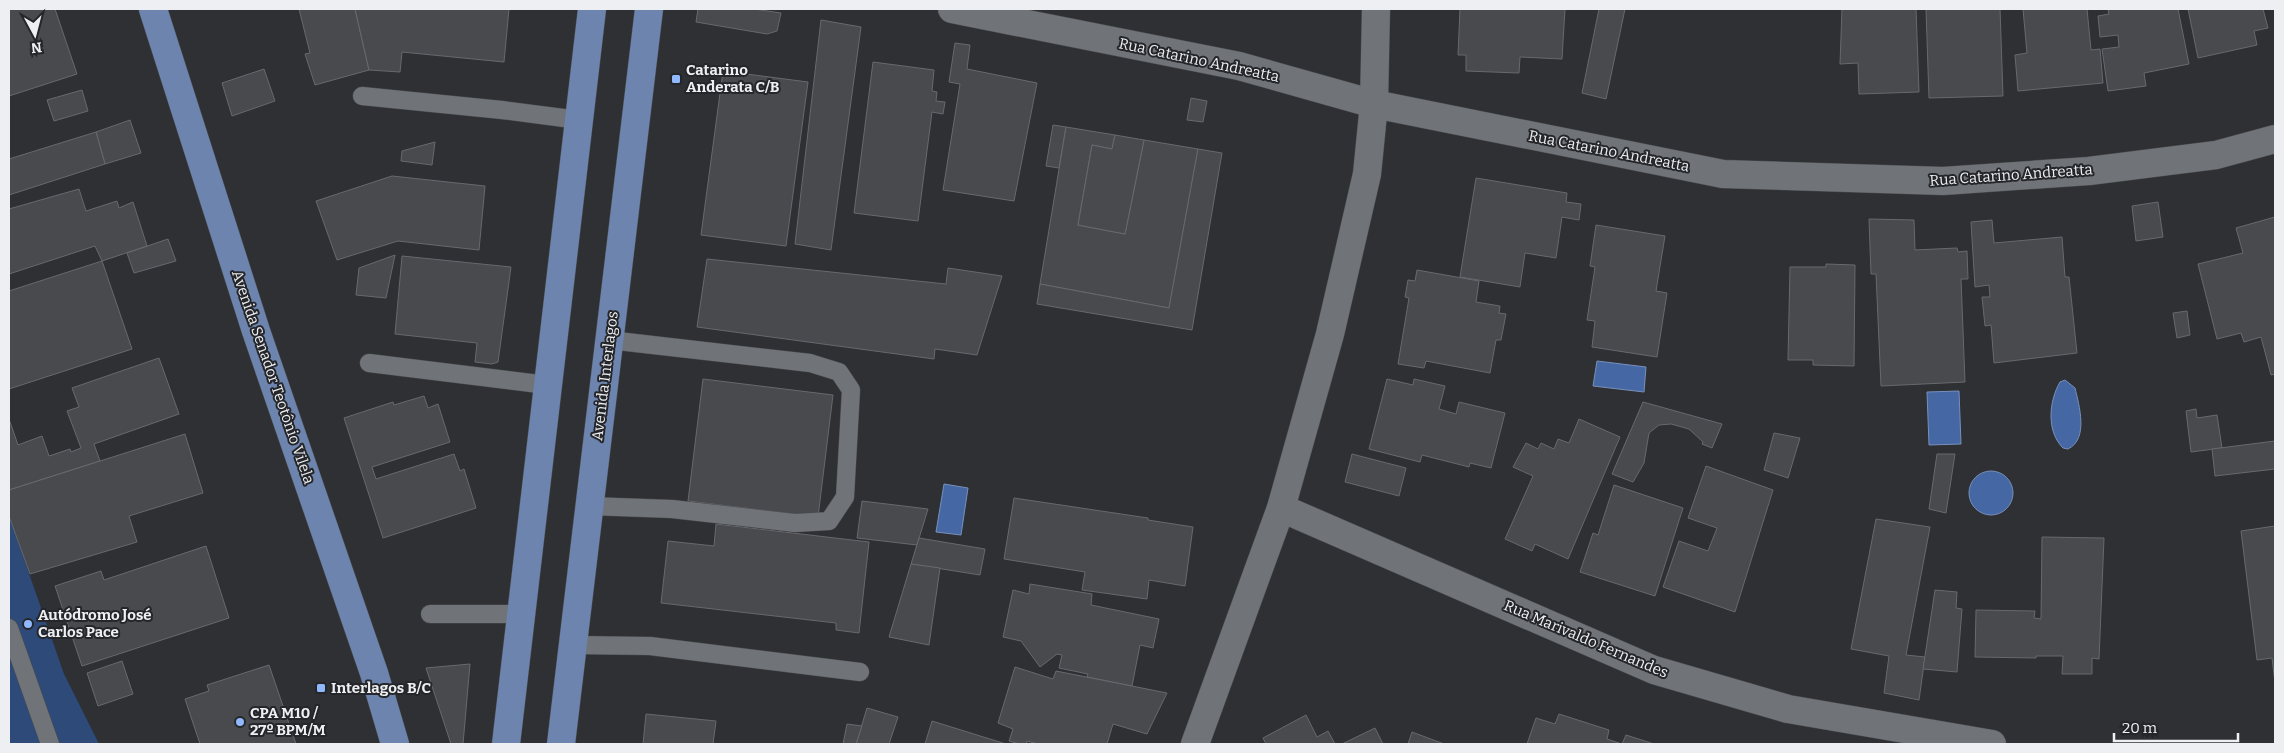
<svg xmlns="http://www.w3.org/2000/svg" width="2284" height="753" font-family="Bitter,serif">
  <rect width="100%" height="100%" fill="#2e3034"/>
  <polygon fill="#2e4a79" points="9,516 64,674 99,744 9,744"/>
  <g fill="#4568a4" stroke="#7890bb">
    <polygon points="1597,361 1646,367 1644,392 1593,386"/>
    <path d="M2065,380l10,8c4,17 14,51 -7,61l-5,-1c-17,-17 -14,-47 -3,-66z"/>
    <polygon points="1959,391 1961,444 1929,445 1927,392"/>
    <circle cx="1991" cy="493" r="22"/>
    <polygon points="944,484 968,488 961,535 936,532"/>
  </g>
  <g fill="#484a4e" stroke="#66696d">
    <polygon points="9,9 55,9 77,74 9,96"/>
    <polygon points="299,9 355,9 369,70 315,85 305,54 310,53"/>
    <polygon points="355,9 509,9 504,62 402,52 400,72 369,70"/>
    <polygon points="698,9 754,9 781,13 777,31 767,34 696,22"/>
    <polygon points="1460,9 1565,9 1562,59 1520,57 1519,73 1466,71 1466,55 1458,55"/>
    <polygon points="1599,9 1625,9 1606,99 1582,93"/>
    <polygon points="1842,9 1916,9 1919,92 1859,94 1858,63 1840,64"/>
    <polygon points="1926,9 2000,9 2003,96 1929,98"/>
    <polygon points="2023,9 2087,9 2091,50 2100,49 2103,83 2018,91 2015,55 2027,53"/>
    <polygon points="2108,9 2178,9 2189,64 2144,73 2146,86 2108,91 2102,49 2119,47 2118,35 2100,37 2098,16 2109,14"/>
    <polygon points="2188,9 2263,9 2268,28 2254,31 2257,45 2198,58"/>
    <polygon points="821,20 861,27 831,250 795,244"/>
    <polygon points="955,43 970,45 967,69 1037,83 1014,201 943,190 960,84 949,82"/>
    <polygon points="873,62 934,70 932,91 937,92 936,101 945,102 943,114 932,112 918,221 854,213"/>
    <polygon points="264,69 275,101 232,116 222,83"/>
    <polygon points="723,71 808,82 786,246 701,235"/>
    <polygon points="82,90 88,111 54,121 47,100"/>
    <polygon points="1191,98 1207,101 1203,122 1187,120"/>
    <polygon points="130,120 141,153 105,164 96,132"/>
    <polygon points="1053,125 1066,127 1059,168 1046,166"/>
    <polygon points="1066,127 1115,135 1112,149 1092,145 1078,225 1125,234 1144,140 1198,149 1169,308 1040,284"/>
    <polygon points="96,132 105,164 9,195 9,159"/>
    <polygon points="1115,135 1144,140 1125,234 1078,225 1092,145 1112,149"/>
    <polygon points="435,142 432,165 401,161 402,151"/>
    <polygon points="1198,149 1222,153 1192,330 1037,304 1040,284 1169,308"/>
    <polygon points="392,176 485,186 479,250 398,241 337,260 316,201"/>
    <polygon points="1476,178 1567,193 1566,202 1581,204 1579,220 1562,217 1556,258 1525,253 1520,287 1460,277"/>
    <polygon points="79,189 86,211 117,201 119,208 133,202 147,246 102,261 95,246 9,274 9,209"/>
    <polygon points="2158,202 2163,237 2136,241 2132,206"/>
    <polygon points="2275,217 2275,374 2271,375 2261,337 2244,342 2241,333 2217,339 2198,264 2243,253 2236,228"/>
    <polygon points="1869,219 1914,220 1915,250 1957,248 1958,252 1967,251 1968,279 1961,279 1965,382 1881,386 1876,274 1871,274"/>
    <polygon points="1992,220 1994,243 2062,237 2065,277 2069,277 2077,353 1994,363 1991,325 1985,326 1982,297 1990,297 1989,285 1975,287 1971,222"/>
    <polygon points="1596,225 1665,236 1656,291 1667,293 1657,357 1592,347 1595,321 1587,320 1595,267 1590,266"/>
    <polygon points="168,239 176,261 134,273 127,253"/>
    <polygon points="395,255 386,298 356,295 359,268"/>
    <polygon points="402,256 511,267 498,362 492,364 475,362 477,343 395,334"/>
    <polygon points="707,259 946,284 948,268 1002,276 977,355 935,349 934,359 697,327"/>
    <polygon points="102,261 132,349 9,389 9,291"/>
    <polygon points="1826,264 1855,265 1854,366 1813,365 1813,360 1788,360 1790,267 1826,267"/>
    <polygon points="1417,270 1479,281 1476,302 1500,306 1499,313 1506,314 1501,340 1496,340 1490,373 1426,361 1424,368 1398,364 1409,298 1405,297 1408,280 1415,281"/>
    <polygon points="2187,311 2190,335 2177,338 2173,313"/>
    <polygon points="159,358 179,414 94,444 100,461 9,490 9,419 18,445 42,436 49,456 70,449 71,452 81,448 67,411 79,407 72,388"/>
    <polygon points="703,379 833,395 818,517 688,501"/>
    <polygon points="1387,379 1413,385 1414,379 1445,386 1439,409 1456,414 1459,402 1505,413 1491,468 1470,463 1469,467 1422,455 1420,462 1369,449"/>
    <polygon points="424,396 428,408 438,404 450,442 372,467 376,479 454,454 460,471 464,469 476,508 383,538 344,418 393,402 394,405"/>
    <polygon points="1643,402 1722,424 1712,448 1702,444 1703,442 1689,429 1671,424 1659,425 1649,433 1644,463 1633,482 1612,474"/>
    <polygon points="2196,409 2197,418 2217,415 2222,448 2191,452 2186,411"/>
    <polygon points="1579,419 1620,437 1568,559 1535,544 1532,551 1505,539 1533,476 1513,467 1526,443 1538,449 1541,443 1554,449 1558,439 1569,443"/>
    <polygon points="1774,433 1800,438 1788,478 1764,470"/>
    <polygon points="185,434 203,493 129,516 137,542 30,574 9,516 9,490"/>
    <polygon points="2275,441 2275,469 2215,476 2212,449"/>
    <polygon points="1352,454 1406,468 1399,496 1345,482"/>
    <polygon points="1937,454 1955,454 1946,513 1929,509"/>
    <polygon points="1706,466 1773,490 1735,612 1663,587 1679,541 1708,551 1717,528 1688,518"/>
    <polygon points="1614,485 1683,508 1655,596 1580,572 1593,533 1598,535"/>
    <polygon points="1014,498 1148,518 1148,520 1193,527 1185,586 1149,580 1147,599 1082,590 1085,572 1004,559"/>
    <polygon points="862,501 928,509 917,545 857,538"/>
    <polygon points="1876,519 1930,527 1906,655 1925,657 1919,700 1884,693 1889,656 1851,649"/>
    <polygon points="716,524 869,542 859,633 836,630 836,623 661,603 668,541 714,546"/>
    <polygon points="2275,526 2275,683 2272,658 2257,660 2241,531"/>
    <polygon points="2042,537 2104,538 2099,659 2092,658 2092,674 2062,674 2063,656 2036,656 2036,658 1975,657 1976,610 2035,611 2034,618 2041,619"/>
    <polygon points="919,538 985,549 980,575 911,564"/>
    <polygon points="206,546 229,618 82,666 55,586 101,571 104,580"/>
    <polygon points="911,564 940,568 929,645 889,637"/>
    <polygon points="1030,584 1092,594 1091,605 1159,619 1153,648 1140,645 1132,686 1087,677 1088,674 1059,668 1062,655 1057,654 1040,667 1021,641 1003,637 1013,590 1029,594"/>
    <polygon points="1935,590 1957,592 1956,608 1962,609 1957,672 1923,669"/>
    <polygon points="122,661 133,694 98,706 87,673"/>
    <polygon points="470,664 463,744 451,744 426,668"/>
    <polygon points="269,665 296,744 200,744 185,699 209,691 207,685"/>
    <polygon points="1015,667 1053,679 1056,671 1167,693 1147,734 1113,724 1107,744 1038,744 1027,741 1026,744 1020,744 1009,741 1013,729 998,723"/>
    <polygon points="867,708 898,717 889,744 856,744"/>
    <polygon points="646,714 716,721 713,744 643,744"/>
    <polygon points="1559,714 1609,730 1607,739 1622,744 1626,735 1654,744 1527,744 1536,718 1555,724"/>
    <polygon points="1306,715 1317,737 1328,731 1335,744 1266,744 1263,738"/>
    <polygon points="932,721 1006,744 925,744"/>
    <polygon points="847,724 862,726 856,744 843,744"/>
    <polygon points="1375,728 1383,744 1342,744"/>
    <polygon points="1412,732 1444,744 1408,744"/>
  </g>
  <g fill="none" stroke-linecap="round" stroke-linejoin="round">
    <g stroke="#4a4c4f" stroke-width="19">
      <g id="service">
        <polyline points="362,96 502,110 579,120"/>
        <polyline points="369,363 547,385"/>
        <polyline points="589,506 672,509 795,523 829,521 845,497 851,390 839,372 810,363 609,340"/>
        <polyline points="430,614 521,614"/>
        <polyline points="9,628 50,744"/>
        <polyline points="573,645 650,646 860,672"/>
      </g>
    </g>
    <g stroke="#4a4c4f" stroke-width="29">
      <g id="minor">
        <polyline points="952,9 1239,66 1374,104 1723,174 1943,181 2089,171 2216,155 2275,139"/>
        <polyline points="1281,508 1654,670 1788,709 1992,744"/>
        <polyline points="1195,744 1281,508 1330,334 1367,174 1374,104 1376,9"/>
      </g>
    </g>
    <g stroke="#4a4c4f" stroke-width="29">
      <g id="primary">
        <polyline points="153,9 256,331 374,673 395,744"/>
        <polyline points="506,744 592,9"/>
        <polyline points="561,744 649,9"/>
      </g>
    </g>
    <use href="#service" stroke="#707377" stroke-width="18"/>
    <use href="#minor" stroke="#707377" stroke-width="28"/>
    <use href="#primary" stroke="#6c84ae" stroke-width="28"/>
  </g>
  <g fill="#8fb8fd" stroke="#24262a" stroke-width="2">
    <rect x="671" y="74" width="10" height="10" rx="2.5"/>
    <circle cx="28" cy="624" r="5"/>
    <rect x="316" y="683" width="10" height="10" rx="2.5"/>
    <circle cx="240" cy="722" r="5"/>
  </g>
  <g text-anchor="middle" stroke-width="4" stroke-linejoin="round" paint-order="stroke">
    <g font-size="15" fill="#eeeff2" stroke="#24262a">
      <text transform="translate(1199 60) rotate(12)" y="5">Rua Catarino Andreatta</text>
      <text transform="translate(1609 151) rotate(11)" y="5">Rua Catarino Andreatta</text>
      <text transform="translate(2011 175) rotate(-4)" y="5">Rua Catarino Andreatta</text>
      <text transform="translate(605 376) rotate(-83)" y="5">Avenida Interlagos</text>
      <text transform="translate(273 377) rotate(71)" y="5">Avenida Senador Teotônio Vilela</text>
      <text transform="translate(1586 639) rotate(23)" y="5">Rua Marivaldo Fernandes</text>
    </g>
    <g font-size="15" font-weight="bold" fill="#eeeff2" stroke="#24262a" text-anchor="start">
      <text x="686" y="75">Catarino<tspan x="686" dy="17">Anderata C/B</tspan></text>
      <text x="38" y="620">Autódromo José<tspan x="38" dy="17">Carlos Pace</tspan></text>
      <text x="331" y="693">Interlagos B/C</text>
      <text x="250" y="718">CPA M10 /<tspan x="250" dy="17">27º BPM/M</tspan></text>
    </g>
  </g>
  <rect width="2284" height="753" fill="none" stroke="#eeeff2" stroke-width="20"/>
  <g transform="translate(35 35) rotate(173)" stroke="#24262a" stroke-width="4" paint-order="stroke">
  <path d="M0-4L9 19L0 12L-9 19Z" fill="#eeeff2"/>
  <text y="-8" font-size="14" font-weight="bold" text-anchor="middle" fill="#eeeff2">N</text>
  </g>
  <path d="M2114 733v8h124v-8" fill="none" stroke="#eeeff2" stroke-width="2.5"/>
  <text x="2122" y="733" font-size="15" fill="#eeeff2" stroke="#24262a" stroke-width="4" paint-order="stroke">20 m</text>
</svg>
